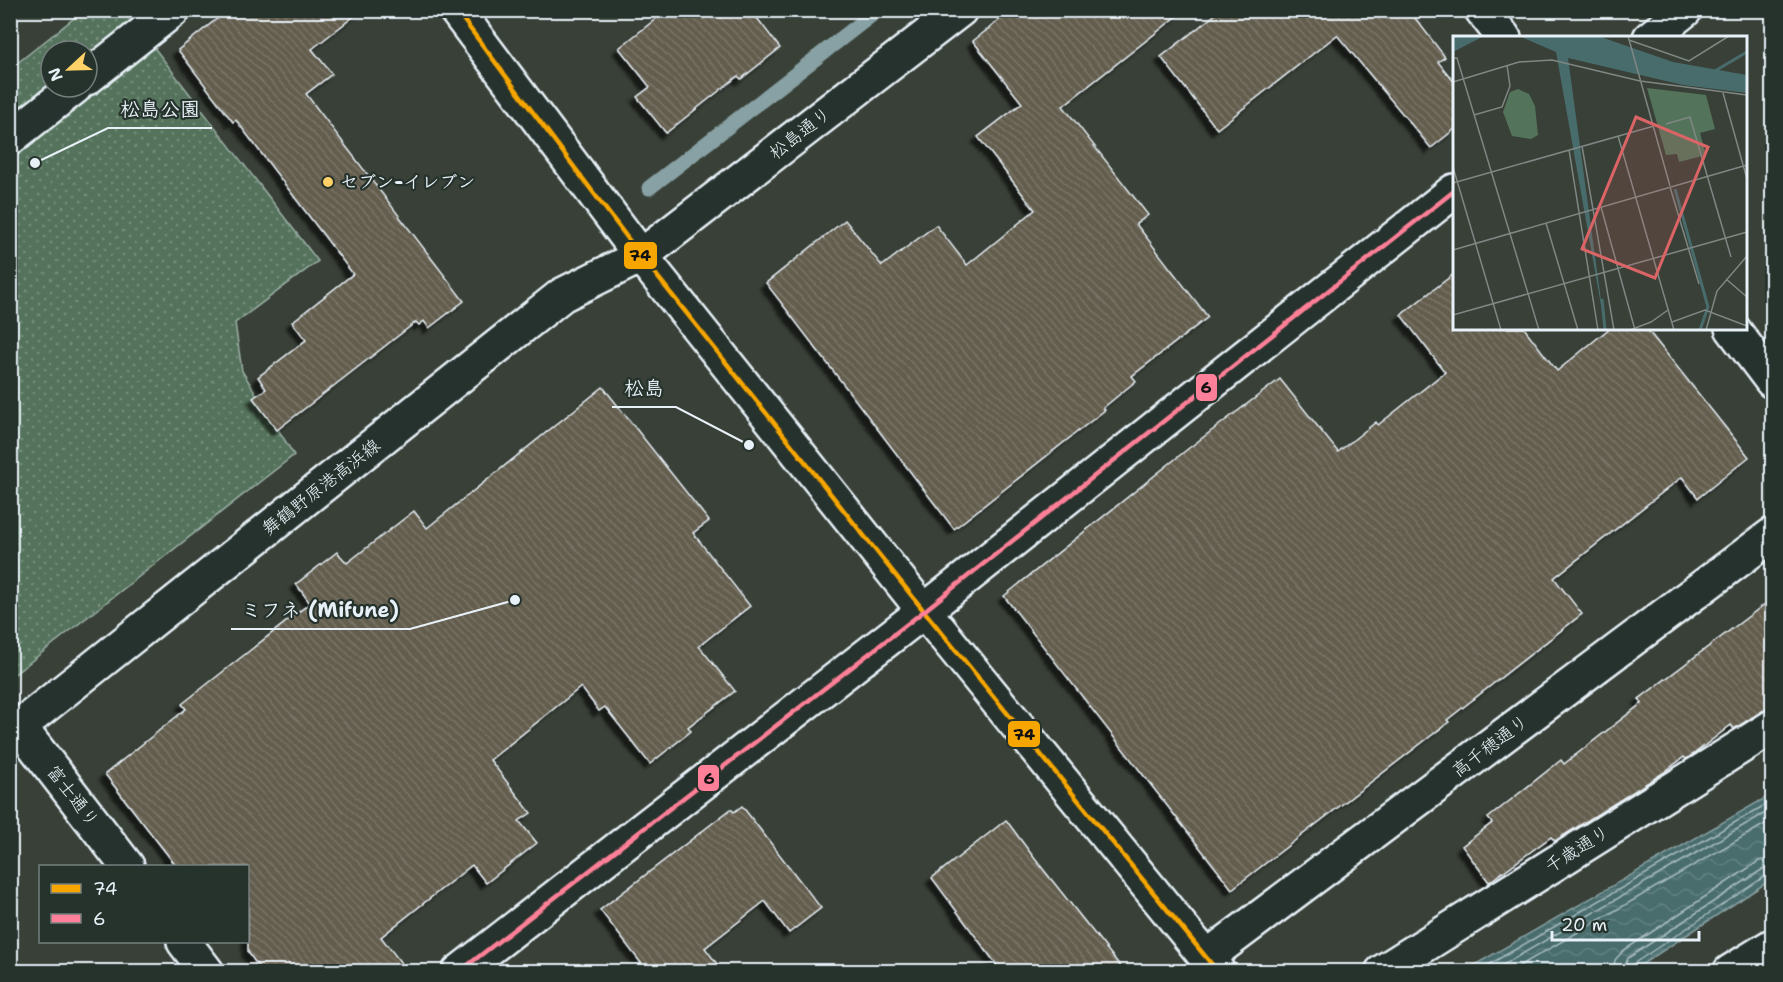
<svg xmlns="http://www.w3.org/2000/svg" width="1783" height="982" font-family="'Shantell Sans','Klee One',sans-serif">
  <defs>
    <pattern id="green-dots" width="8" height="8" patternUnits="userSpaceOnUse" patternTransform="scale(1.5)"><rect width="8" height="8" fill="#54735b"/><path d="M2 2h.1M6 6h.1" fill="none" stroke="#758e7b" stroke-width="1.8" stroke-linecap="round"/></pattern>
    <pattern id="water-waves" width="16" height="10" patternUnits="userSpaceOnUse" patternTransform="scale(1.5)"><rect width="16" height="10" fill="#486c6c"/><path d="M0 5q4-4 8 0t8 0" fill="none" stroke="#628182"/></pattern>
    <pattern id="building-back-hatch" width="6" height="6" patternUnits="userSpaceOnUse" patternTransform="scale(1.5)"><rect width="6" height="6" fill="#645d4e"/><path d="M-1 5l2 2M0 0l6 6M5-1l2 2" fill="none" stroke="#7a7568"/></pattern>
    <filter id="shadow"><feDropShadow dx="-5.5" dy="5.5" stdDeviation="1.5" flood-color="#0009"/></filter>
  </defs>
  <rect width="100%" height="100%" fill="#394037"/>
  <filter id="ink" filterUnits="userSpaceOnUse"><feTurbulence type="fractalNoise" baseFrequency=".0167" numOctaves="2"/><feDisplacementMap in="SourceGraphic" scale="12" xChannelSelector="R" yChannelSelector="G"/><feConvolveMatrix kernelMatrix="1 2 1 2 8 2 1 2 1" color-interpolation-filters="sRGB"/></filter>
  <g filter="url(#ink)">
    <path fill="url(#green-dots)" stroke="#9eb2aa" stroke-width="1.5" fill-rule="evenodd" d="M83,11h43l192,250 -83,62 7,48 52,84 -283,222v-609zM51,51h36v36h-36z"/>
    <polygon fill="url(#water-waves)" stroke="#88a1a4" stroke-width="1.5" points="1772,794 1772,879 1632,971 1464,971"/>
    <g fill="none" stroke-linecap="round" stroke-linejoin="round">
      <g stroke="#a8bcc0" stroke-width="1.5">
        <polyline points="1476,972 1772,801"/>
        <polyline points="1491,972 1772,809"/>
        <polyline points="1509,972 1772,820"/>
        <polyline points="1613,972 1615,960 1623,951 1759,861 1772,858"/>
        <polyline points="1622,972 1628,958 1763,869 1772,867"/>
        <polyline points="1630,972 1633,964 1767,875 1772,874"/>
      </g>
      <polyline stroke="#88a1a4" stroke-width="15" points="649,188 878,10"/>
    </g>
    <g fill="url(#building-back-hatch)" stroke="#e8f1f8" stroke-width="1.5" filter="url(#shadow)">
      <polygon points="228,10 362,10 312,49 332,74 306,94 464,301 429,328 424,321 419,325 416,322 277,430 253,398 266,389 258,377 306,340 292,322 353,274 236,120 233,122 178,50"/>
      <polygon points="667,10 751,10 780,48 741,79 738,76 666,133 637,97 650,87 619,48"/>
      <polygon points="1012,10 1185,10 1063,106 1148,215 1136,224 1208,317 1132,376 1136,381 1103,408 1105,410 954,529 766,283 845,220 882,266 936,225 967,265 1035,210 978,137 1022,103 973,41"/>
      <polygon points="1221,10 1409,10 1445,57 1438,62 1455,83 1455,129 1431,148 1337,35 1217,129 1161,57"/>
      <polygon points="1455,273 1455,328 1524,328 1557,371 1610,328 1646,328 1749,457 1698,498 1682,477 1554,578 1582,614 1447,720 1449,722 1232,889 1004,596 1189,448 1280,379 1338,452 1376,422 1378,425 1445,372 1401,315"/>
      <polygon points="603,387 709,521 693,533 750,606 699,646 735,691 688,727 691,731 650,764 605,707 599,711 581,687 490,760 531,813 519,821 537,843 486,883 472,865 381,937 408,972 262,972 248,952 248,867 177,867 105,774 186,709 182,704 310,603 296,584 337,552 347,563 414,511 427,528"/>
      <polygon points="1773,598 1773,708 1762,711 1734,729 1731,725 1695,753 1686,759 1684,757 1663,773 1555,841 1551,837 1489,882 1462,846 1492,823 1488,818 1561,760 1564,764 1642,703 1639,699"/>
      <polygon points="742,806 821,908 789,933 765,901 705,948 723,972 648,972 600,910 731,809 734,812"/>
      <polygon points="1006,820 1035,859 1125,972 1002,972 932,878"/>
    </g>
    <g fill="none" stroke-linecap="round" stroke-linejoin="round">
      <g stroke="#e8f1f8" stroke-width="38">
        <g id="street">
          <polyline points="1482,10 1504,38"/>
          <polyline points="1650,38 1685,10"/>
          <polyline points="87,78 173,10"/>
          <polyline points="10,138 75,87"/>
          <polyline points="641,256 960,10"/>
          <polyline points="1732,328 1772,381"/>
          <polyline points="459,972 924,611 1454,191"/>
          <polyline points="1382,972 1772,727"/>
          <polyline points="1730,972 1772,946"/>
        </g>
      </g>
      <g stroke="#e8f1f8" stroke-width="38">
        <g id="secondary">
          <polyline points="19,726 127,866"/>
          <polyline points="184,942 207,972"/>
          <polyline points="1207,957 1772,535"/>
        </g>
      </g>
      <g stroke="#e8f1f8" stroke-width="38">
        <polyline id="primary" points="10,734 562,295 641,256"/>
      </g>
      <g stroke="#e8f1f8" stroke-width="38">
        <polyline id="highway" points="456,10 641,256 924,611 1218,972"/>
      </g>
      <use href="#street" stroke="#26332d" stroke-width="33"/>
      <use href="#secondary" stroke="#26332d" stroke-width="33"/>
      <use href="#primary" stroke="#26332d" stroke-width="33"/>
      <use href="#highway" stroke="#26332d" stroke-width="33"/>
      <g stroke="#26332d" stroke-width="9">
        <polyline id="bus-1" points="456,10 641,256 924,611 1218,972"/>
      </g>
      <g stroke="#26332d" stroke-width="9">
        <polyline id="bus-2" points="459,972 924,611 1454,191"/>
      </g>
      <use href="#bus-1" stroke="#f7a600" stroke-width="4.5"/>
      <use href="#bus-2" stroke="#ff8098" stroke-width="4.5"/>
    </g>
  </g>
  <circle fill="#ffd166" stroke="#26332d" stroke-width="2" cx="328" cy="182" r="6"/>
  <g text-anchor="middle" stroke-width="4.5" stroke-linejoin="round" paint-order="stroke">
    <g font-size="18" fill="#e8f1f8" stroke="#26332d">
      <text transform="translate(800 133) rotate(-38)" y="6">松島通り</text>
      <text transform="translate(321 487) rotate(-38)" y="6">舞鶴野原港高浜線</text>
      <text transform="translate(1490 746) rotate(-37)" y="6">高千穂通り</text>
      <text transform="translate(73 796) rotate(52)" y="6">富士通り</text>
      <text transform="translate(1577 849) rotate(-32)" y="6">千歳通り</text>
    </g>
    <g font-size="18" font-weight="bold" fill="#e8f1f8" stroke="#26332d" text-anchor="start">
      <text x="340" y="188">セブン-イレブン</text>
    </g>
  </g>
  <g transform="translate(1453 36)">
    <rect width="294" height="294" fill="#394037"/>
    <path d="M194,52l59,7 9,34 -15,4 6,22 -27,7 -2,-8 -11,1z" fill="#54735b"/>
    <path d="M65,53l11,5 6,12 3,29 -7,4 -19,-3 -9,-24 7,-20z" fill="#54735b"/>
    <path d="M0,0h31l-31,16zM66,0h79l75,26 74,13v18l-64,-8 -115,-27 36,264 -48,-270z" fill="#486c6c"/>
    <path fill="none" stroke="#486c6c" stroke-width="3" d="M255,39l39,-23M222,153l33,118 -8,23M149,263l3,31"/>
    <path fill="none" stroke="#7f8784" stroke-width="1.5" d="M175,0l42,150M176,4l60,21 40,-25M0,22h4l82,272M0,46l66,-20 33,-2 88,21 107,14M270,57l24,86M21,79l28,-8 8,-21 -3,-21M213,88l24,-7 41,140M165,100l56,194M129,110l32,184M116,114l29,180M0,131l48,163M0,147l201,-57M217,151l29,97M148,171l34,123M93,187l32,107M0,214l294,-85M273,243l21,18M0,279l294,-83M219,286l33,-12 42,16M177,294l21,-8 17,-12M253,294l11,-39 30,-35"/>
    <path fill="#db6466" fill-opacity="0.15" stroke="#db6466" stroke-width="3" d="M183,81l72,30 -53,131 -73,-29z"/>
    <rect width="294" height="294" fill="none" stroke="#e8f1f8" stroke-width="3"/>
  </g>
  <path fill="none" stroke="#e8f1f8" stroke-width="2" d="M35 163L108 128H212M749 445L676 407H612M515 600L410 629H231"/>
  <g fill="#e8f1f8" stroke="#26332d" stroke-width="2">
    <circle cx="35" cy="163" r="6"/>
    <circle cx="749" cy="445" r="6"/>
    <circle cx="515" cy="600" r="6"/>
  </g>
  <g font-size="20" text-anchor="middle" font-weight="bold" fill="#e8f1f8" stroke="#26332d" stroke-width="4.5" stroke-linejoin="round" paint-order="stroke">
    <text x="160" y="116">松島公園</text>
    <text x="644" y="395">松島</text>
    <text x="320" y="617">ミフネ (Mifune)</text>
  </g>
  <g stroke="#26332d" stroke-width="2">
    <rect x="623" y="241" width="35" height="29" rx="6" fill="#f7a600"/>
    <rect x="1195" y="373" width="23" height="29" rx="6" fill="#ff8098"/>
    <rect x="1007" y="720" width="34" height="28" rx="6" fill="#f7a600"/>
    <rect x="697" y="764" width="23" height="28" rx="6" fill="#ff8098"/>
  </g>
  <g font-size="16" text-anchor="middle" font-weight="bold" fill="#111">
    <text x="640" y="261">74</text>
    <text x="1206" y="393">6</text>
    <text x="1024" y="740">74</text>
    <text x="709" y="784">6</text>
  </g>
  <rect width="1783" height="982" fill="none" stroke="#26332d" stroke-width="36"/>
  <rect x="18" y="18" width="1747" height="946" fill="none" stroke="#e8f1f8" stroke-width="2" filter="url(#ink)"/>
  <rect x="39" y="865" width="210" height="78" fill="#26332d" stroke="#747f7e" stroke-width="1.5"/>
  <rect x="51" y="884" width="30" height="9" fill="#f7a600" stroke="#747f7e" stroke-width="1.5"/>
  <text x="93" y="895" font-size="18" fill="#e8f1f8">74</text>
  <rect x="51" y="914" width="30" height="9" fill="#ff8098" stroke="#747f7e" stroke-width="1.5"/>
  <text x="93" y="925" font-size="18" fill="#e8f1f8">6</text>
  <g transform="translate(69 69) rotate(248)"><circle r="28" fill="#26332d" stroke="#747f7e" stroke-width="1.5"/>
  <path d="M0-4.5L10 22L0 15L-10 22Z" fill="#ffd166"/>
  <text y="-9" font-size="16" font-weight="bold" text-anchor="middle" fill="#e8f1f8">N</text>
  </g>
  <path d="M1552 931v9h147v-9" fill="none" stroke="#e8f1f8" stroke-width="3"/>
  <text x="1561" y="931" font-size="18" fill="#e8f1f8" stroke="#26332d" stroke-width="4.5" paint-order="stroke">20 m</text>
</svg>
